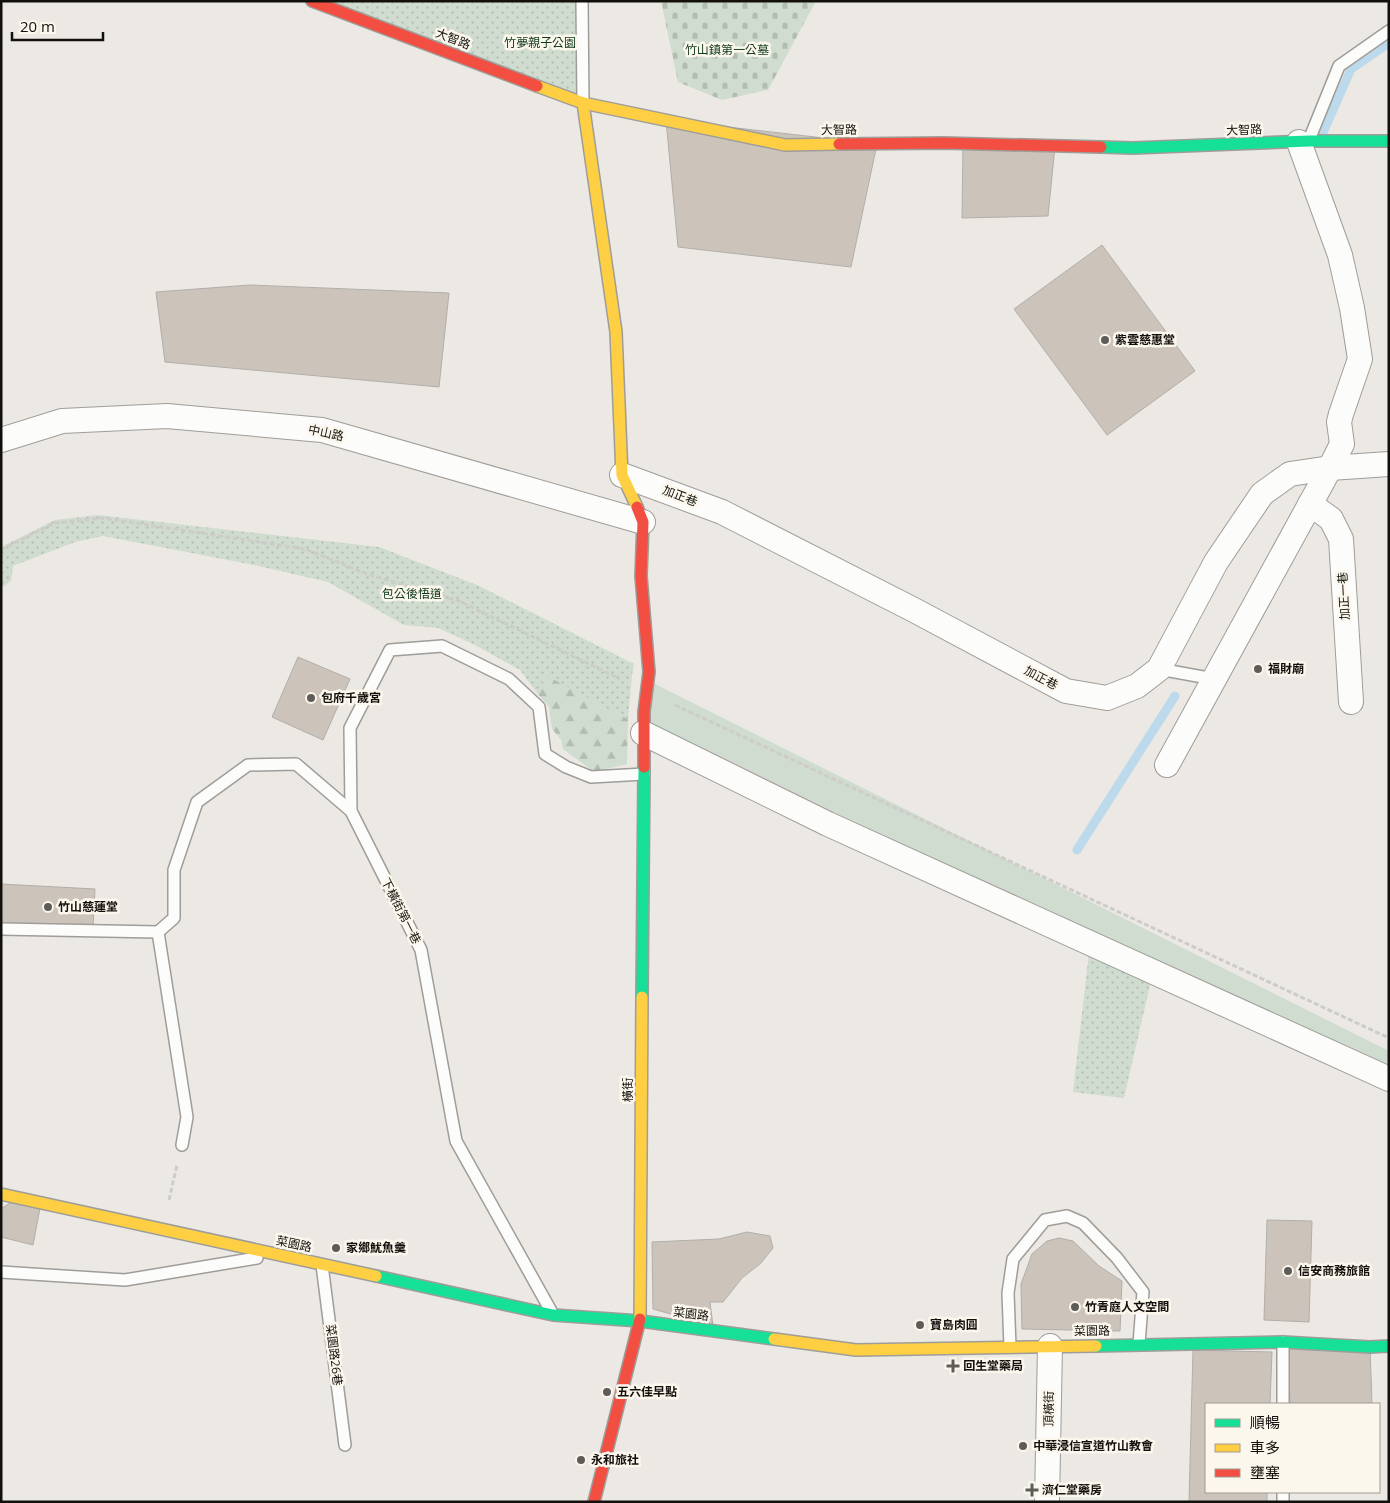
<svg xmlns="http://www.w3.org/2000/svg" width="1390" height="1503" font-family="'Open Sans','Noto Sans TC',sans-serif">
  <defs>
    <pattern id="forest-firs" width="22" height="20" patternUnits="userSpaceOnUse" patternTransform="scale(1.25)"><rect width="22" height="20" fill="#d0dccf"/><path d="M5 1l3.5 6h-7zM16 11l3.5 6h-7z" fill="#b2bcb1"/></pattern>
    <pattern id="cemetery-stones" width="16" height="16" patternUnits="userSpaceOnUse" patternTransform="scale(1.25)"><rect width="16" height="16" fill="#d0dccf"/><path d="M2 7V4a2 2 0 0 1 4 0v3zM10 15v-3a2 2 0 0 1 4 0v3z" fill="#b2bcb1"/></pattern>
    <pattern id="park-dots" width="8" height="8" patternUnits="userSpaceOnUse" patternTransform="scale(1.25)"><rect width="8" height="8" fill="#d0dccf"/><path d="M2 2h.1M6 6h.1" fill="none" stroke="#b2bcb1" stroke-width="1.8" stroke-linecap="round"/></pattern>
  </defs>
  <rect width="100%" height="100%" fill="#ece9e4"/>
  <polygon fill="#d0dccf" points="653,683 1389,1051 1389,1074 649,730"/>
  <polygon fill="url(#forest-firs)" points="547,675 628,719 627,764 594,772 563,749 561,740 552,729 549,707 537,693"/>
  <polygon fill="url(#cemetery-stones)" points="661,1 816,1 768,90 722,100 678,82"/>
  <g fill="url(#park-dots)">
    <polygon points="312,1 582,1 583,103"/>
    <polygon points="98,515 379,547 477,585 634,664 632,675 628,719 547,676 537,693 520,670 473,644 438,628 404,625 328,582 254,565 103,536 75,542 13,566 11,581 1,588 1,547 55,520"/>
    <polygon points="1090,944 1153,972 1124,1098 1073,1092"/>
  </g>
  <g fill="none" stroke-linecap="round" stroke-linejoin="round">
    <g stroke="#bcdaeb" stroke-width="9">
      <polyline points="1321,137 1351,69 1389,43"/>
      <polyline points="1077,850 1175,696"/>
    </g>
  </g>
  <g fill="#ccc4bb" stroke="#b1aeaa">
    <polygon points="666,120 877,144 851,267 678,247"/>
    <polygon points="963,144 1055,146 1048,216 962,218"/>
    <polygon points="1102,245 1195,371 1107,435 1014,309"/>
    <polygon points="250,285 449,293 439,387 165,362 156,292"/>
    <polygon points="298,657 350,679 323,740 272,717"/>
    <polygon points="1,884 95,889 93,928 1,924"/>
    <polygon points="13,1201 40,1208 33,1245 1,1237 1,1209"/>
    <polygon points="1267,1220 1312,1221 1309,1322 1264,1320"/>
    <polygon points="747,1232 770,1236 773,1248 761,1263 742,1278 723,1302 710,1302 713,1326 653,1309 652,1242 719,1239"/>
    <polygon points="1059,1238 1073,1241 1099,1266 1122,1281 1120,1331 1022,1329 1021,1284 1032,1254 1047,1241"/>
    <polygon points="1370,1347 1372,1404 1290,1404 1288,1348"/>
    <polygon points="1193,1350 1272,1352 1270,1404 1206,1404 1206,1492 1267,1492 1267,1502 1189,1502"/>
  </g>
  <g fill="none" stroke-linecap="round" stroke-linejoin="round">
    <g stroke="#9f9d99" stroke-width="14">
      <g id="lane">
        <polyline points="582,1 583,103"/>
        <polyline points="1309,140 1339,66 1389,31"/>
        <polyline points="1159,669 1214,679"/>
        <polyline points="351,811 350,728 390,650 442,646 509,679 539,707 545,754 566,767 591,777 644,774"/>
        <polyline points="1,929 158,932 174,918 174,870 197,802 248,765 296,764 351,811 421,950 456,1141 551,1311"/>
        <polyline points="158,932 187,1117 182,1145"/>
        <polyline points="322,1265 345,1445"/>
        <polyline points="1,1272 125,1280 257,1258"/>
        <polyline points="1283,1342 1283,1404"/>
        <polyline points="1010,1347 1008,1293 1013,1259 1045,1220 1067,1216 1083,1223 1117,1258 1143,1292 1139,1344"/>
        <polyline points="1283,1492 1283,1502"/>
      </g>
    </g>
    <g stroke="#9f9d99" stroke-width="26">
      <g id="street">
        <polyline points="1,440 62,421 167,416 322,430 643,522"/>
        <polyline points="622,475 722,512 914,610 1066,691 1107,698 1137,686 1159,669 1216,562 1262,494 1290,474 1330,468 1389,464"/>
        <polyline points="1310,504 1331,519 1341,539 1351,702"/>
        <polyline points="643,733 828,824 1389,1079"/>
        <polyline points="1167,765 1330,468 1342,444 1339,422 1341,414 1360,359 1352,308 1340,255 1299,142"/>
        <polyline points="1047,1502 1050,1346"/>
      </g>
    </g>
    <g stroke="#9f9d99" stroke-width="14">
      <g id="fast">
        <polyline points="1101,147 1133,148 1309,141 1389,141"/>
        <polyline points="642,997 644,767"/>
        <polyline points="376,1276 553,1315 640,1321 774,1339"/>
        <polyline points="1096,1346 1283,1342 1370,1347 1389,1346"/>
      </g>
    </g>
    <g stroke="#9f9d99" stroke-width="14">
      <g id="slow">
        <polyline points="537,86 583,103 785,145 839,144"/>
        <polyline points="583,103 616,332 622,475 637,507"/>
        <polyline points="1,1194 376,1276"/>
        <polyline points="640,1319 642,997"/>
        <polyline points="774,1339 856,1350 1096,1346"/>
      </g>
    </g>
    <g stroke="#9f9d99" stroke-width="14">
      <g id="jam">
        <polyline points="312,1 537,86"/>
        <polyline points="839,144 944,143 1101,147"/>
        <polyline points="637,507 643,522 641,576 649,672 644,712 644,767"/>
        <polyline points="594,1502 640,1319"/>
      </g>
    </g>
    <g stroke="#cdccca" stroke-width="3" stroke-dasharray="5 2.5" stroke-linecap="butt">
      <polyline points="1,550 54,523 103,518 305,549 367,574 459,601 620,679"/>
      <polyline points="675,705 1389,1038"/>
      <polyline points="169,1200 177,1165"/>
    </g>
    <use href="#lane" stroke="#fcfcfb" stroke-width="11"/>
    <use href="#street" stroke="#fcfcfb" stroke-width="24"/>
    <use href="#fast" stroke="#16e098" stroke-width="11"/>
    <use href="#slow" stroke="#ffcf43" stroke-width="11"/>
    <use href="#jam" stroke="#f24e42" stroke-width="11"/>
  </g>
  <g fill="#5e5c58" stroke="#fcf7ed" stroke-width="2">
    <circle cx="1105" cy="340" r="5"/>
    <circle cx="1258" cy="669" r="5"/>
    <circle cx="311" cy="698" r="5"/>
    <circle cx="48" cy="907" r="5"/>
    <circle cx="336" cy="1248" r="5"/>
    <circle cx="1288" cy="1271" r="5"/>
    <circle cx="1075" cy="1307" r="5"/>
    <circle cx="920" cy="1325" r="5"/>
    <path d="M950.5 1358.5h5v5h5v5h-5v5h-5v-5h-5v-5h5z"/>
    <circle cx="607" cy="1392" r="5"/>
    <circle cx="1023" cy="1446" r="5"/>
    <circle cx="581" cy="1460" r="5"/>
    <path d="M1029.5 1482.5h5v5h5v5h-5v5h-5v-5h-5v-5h5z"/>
  </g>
  <g text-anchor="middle" stroke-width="5" stroke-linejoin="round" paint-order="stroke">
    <g font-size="12" fill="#12100d" stroke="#fcf7ed">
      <text transform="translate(453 39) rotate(21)" y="4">大智路</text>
      <text transform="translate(839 130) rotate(-1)" y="4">大智路</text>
      <text transform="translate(1244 130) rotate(-2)" y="4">大智路</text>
      <text transform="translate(326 433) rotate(12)" y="4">中山路</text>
      <text transform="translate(680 496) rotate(21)" y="4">加正巷</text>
      <text transform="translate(1344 596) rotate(-93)" y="4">加正一巷</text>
      <text transform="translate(1041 678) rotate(28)" y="4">加正巷</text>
      <text transform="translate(401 911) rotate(63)" y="4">下橫街第一巷</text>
      <text transform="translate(628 1090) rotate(-90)" y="4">橫街</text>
      <text transform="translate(294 1244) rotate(12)" y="4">菜園路</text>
      <text transform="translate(691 1314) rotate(7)" y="4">菜園路</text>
      <text transform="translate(1092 1331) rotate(-1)" y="4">菜園路</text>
      <text transform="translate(334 1355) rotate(83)" y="4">菜園路26巷</text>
      <text transform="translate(1049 1409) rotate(-89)" y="4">頂橫街</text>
    </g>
    <g font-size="12" fill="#0d3718" stroke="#fcf7ed">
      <text x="540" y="47">竹夢親子公園</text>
      <text x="727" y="54">竹山鎮第一公墓</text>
      <text x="412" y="598">包公後悟道</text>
    </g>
    <g font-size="12" font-weight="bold" fill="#12100d" stroke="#fcf7ed" text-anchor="start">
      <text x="1115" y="344">紫雲慈惠堂</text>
      <text x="1268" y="673">福財廟</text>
      <text x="321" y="702">包府千歲宮</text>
      <text x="58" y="911">竹山慈蓮堂</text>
      <text x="346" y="1252">家鄉魷魚羹</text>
      <text x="1298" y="1275">信安商務旅館</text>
      <text x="1085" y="1311">竹青庭人文空間</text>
      <text x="930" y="1329">寶島肉圓</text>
      <text x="963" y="1370">回生堂藥局</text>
      <text x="617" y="1396">五六佳早點</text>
      <text x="1033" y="1450">中華浸信宣道竹山教會</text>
      <text x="591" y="1464">永和旅社</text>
      <text x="1042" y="1494">濟仁堂藥房</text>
    </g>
  </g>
  <rect width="1390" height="1503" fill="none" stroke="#12100d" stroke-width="5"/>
  <rect x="1205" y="1403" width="175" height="90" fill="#fcf7ed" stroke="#9e9b93"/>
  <rect x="1215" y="1419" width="25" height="8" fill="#16e098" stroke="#9e9b93"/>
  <text x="1250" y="1428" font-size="15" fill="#12100d">順暢</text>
  <rect x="1215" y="1444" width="25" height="8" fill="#ffcf43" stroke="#9e9b93"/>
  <text x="1250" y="1453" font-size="15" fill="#12100d">車多</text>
  <rect x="1215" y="1469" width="25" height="8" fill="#f24e42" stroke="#9e9b93"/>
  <text x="1250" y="1478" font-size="15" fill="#12100d">壅塞</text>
  <path d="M12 32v8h91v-8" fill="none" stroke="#12100d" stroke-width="2.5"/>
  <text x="20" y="32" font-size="15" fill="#12100d" stroke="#fcf7ed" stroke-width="4" paint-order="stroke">20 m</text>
</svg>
